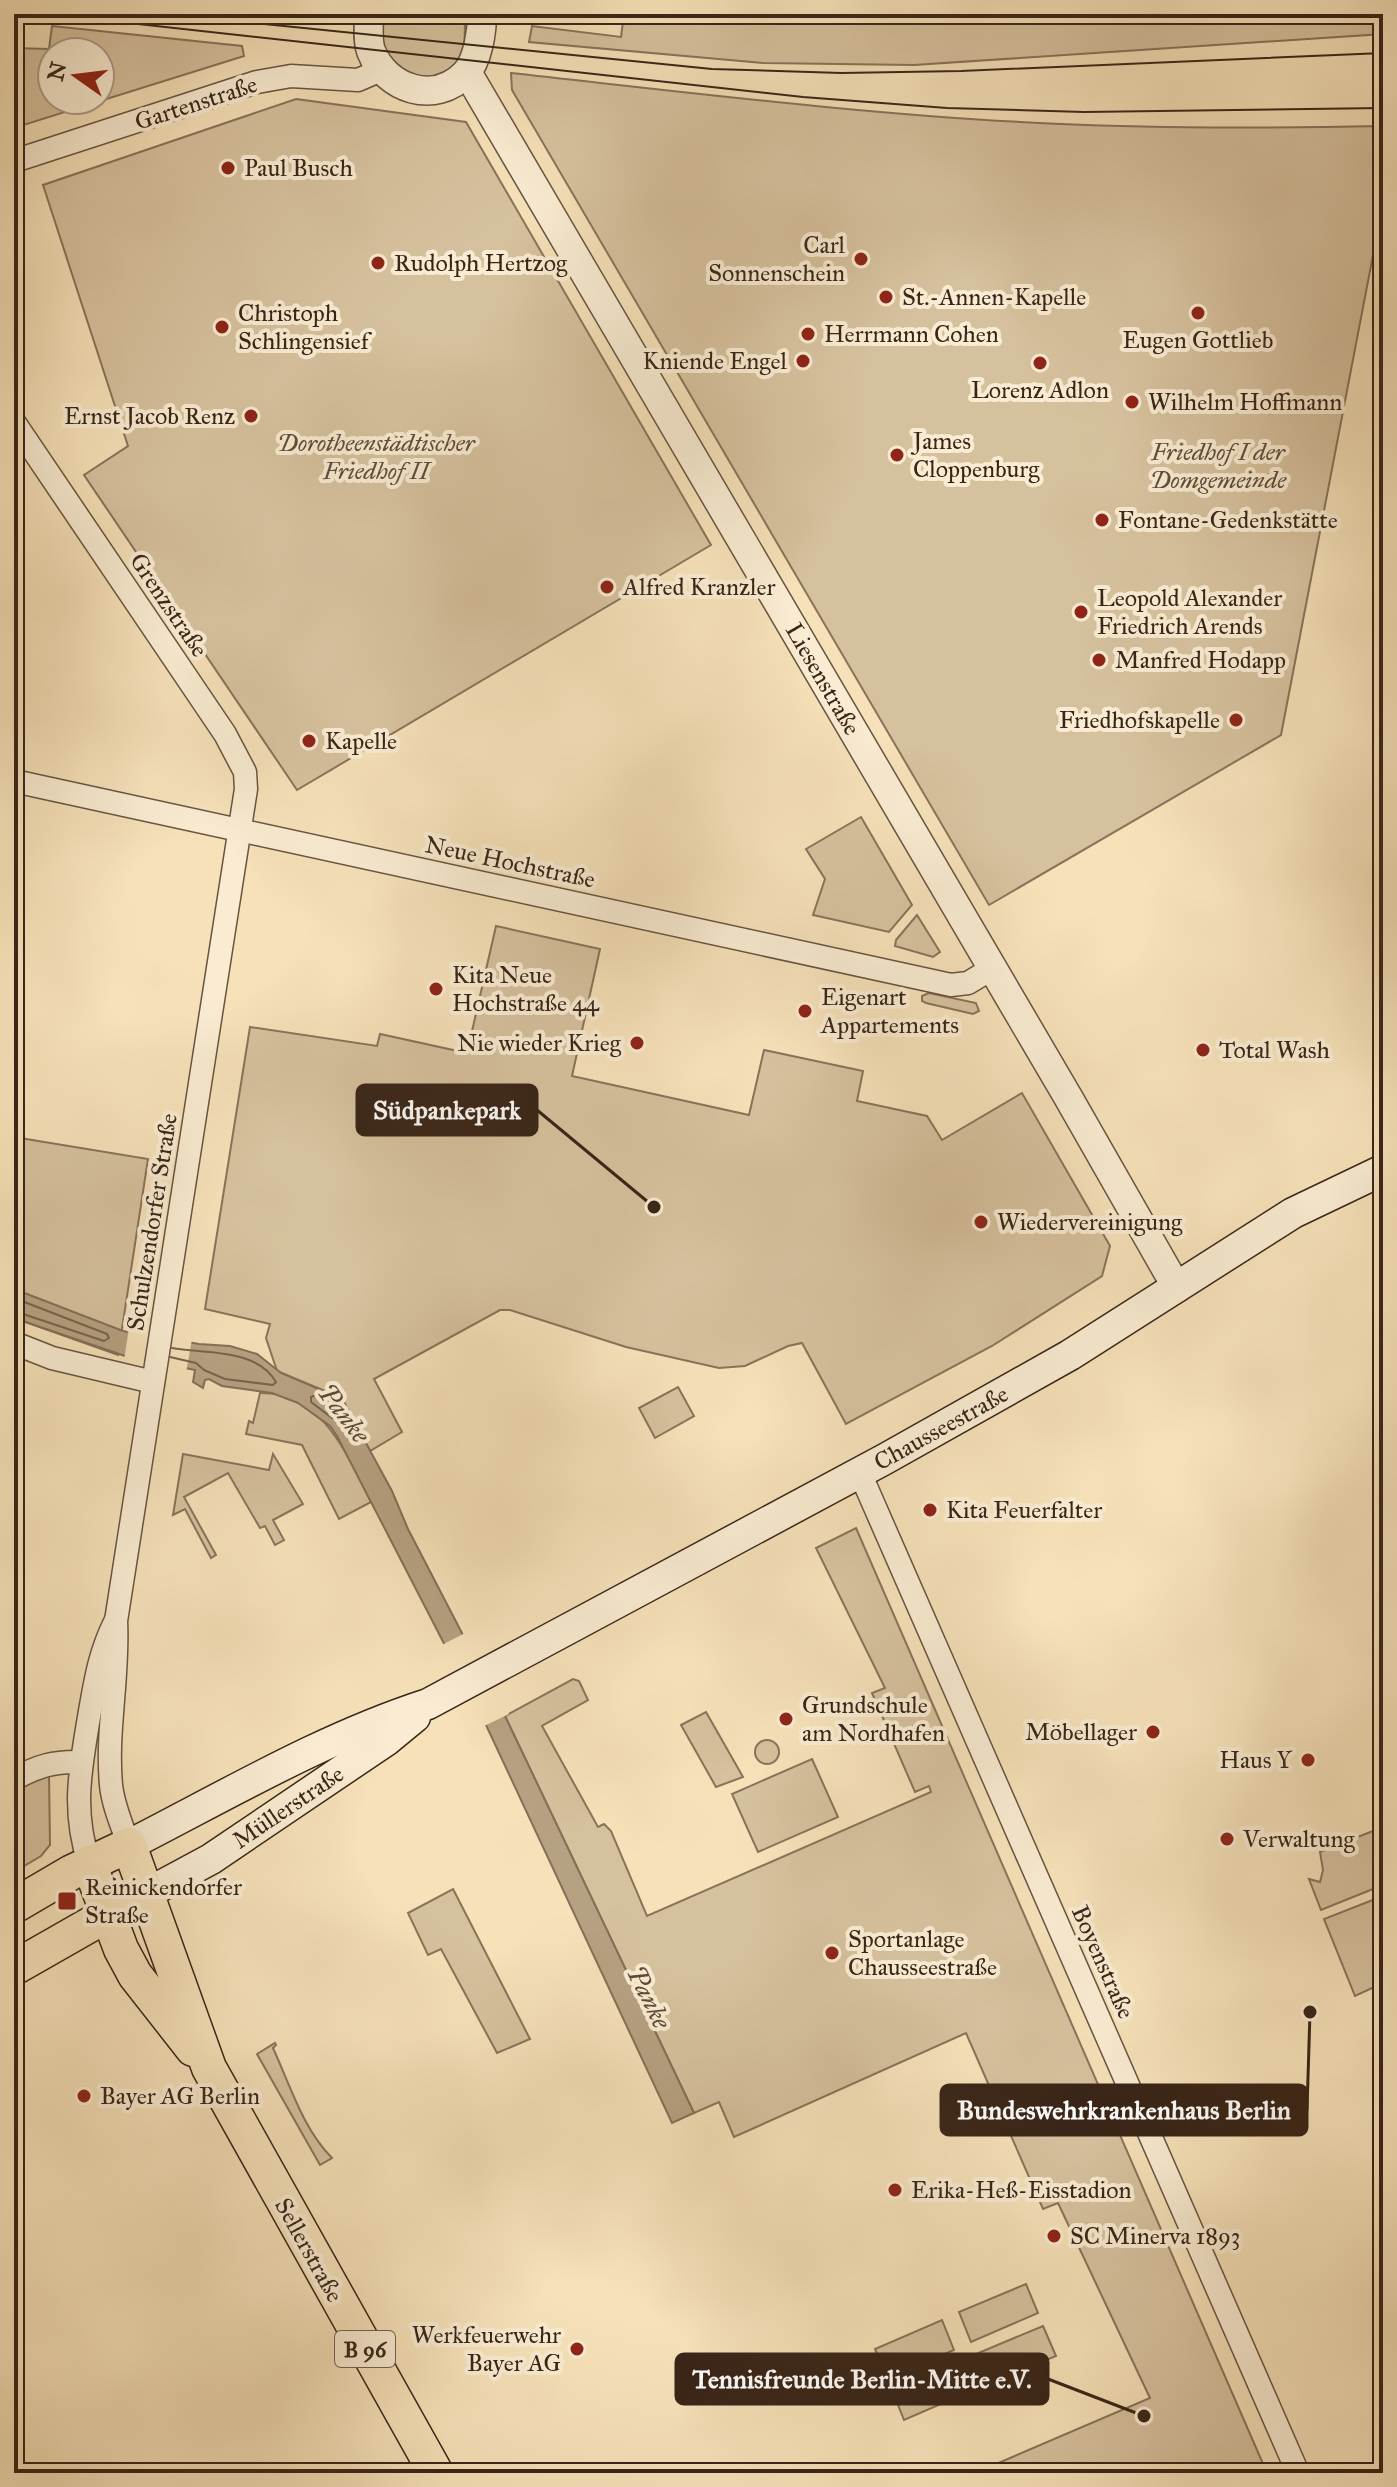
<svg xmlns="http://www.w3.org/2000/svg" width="1397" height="2487" font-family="'IM FELL Great Primer',serif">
  <rect width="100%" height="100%" fill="#f6e1b9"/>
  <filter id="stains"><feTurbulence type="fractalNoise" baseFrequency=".0025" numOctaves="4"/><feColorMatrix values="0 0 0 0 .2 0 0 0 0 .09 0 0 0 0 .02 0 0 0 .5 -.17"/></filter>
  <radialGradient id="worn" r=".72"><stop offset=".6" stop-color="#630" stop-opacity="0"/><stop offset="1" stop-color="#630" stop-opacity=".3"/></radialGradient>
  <g fill="#d6c19e" stroke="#88735b" stroke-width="2" fill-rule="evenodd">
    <path d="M382,14h83c0,49 0,53 -48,67l-31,-20 -6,-27z"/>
    <polygon points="624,14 1383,14 1383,34 914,65 763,63 529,42 532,26 621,37"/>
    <path d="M52,26l190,20 2,10 -230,72v-80l35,1zM52,52h48v48h-48z"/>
    <path d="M511,73c183,20 367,43 550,51 107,5 215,4 322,2v77l-102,532 -292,170 -477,-815z"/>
    <polygon points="296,99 466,122 711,545 297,790 84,475 128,446 43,185"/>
    <polygon points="861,817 912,905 889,932 813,915 825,879 806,849"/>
    <polygon points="917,915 940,952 933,957 895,946 896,940"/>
    <polygon points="496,926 600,949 572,1076 749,1115 764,1050 863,1071 857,1101 927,1116 942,1140 1022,1093 1110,1246 1102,1276 992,1346 846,1424 802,1343 788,1346 745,1366 719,1368 626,1347 510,1310 500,1310 374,1379 402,1432 370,1451 342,1398 277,1371 266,1338 270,1324 205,1309 250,1027 377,1046 380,1034 467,1053"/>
    <polygon points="929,993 976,1003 979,1011 973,1014 926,1003 922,1001 922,996"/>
    <polygon points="14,1137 148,1159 118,1355 14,1318"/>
    <polygon points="678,1387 694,1416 655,1438 639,1408"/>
    <path d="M260,1393c63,-1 87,62 111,109l-32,17 -37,-74 -56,-11 3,-13 4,2z"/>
    <polygon points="183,1454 269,1470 273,1454 303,1504 273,1520 284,1540 275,1545 265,1526 260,1528 228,1473 184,1497 216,1555 211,1558 185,1509 173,1515"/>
    <polygon points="856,1528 1267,2473 975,2473 1150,2398 1058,2203 1043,2209 966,2033 734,2137 719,2102 694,2113 505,1716 573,1679 579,1681 588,1700 542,1726 598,1827 604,1824 611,1831 647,1916 931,1792 929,1786 915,1792 872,1693 885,1688 816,1548"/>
    <polygon points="706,1712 743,1777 716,1787 681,1725"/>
    <circle cx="767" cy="1752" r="12"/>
    <polygon points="812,1759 838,1817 758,1852 732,1794"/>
    <polygon points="49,1774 50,1845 41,1856 14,1872 14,1788"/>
    <polygon points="1383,1827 1383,1885 1321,1910 1309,1879 1320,1882 1323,1870 1320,1852"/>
    <polygon points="453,1889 530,2039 497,2053 441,1949 428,1955 408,1913"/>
    <polygon points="1383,1896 1383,1983 1355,1996 1324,1919"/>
    <path d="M275,2043l1,2 -3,3c17,37 30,81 59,110l-12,7 -63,-111z"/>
    <polygon points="1026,2284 1038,2313 971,2342 959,2312"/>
    <polygon points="942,2320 954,2350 887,2378 875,2349"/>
    <polygon points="1043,2326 1056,2356 989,2384 976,2354"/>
    <polygon points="959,2362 971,2391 904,2420 892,2390"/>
  </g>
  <polygon fill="#b6a182" stroke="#846f58" stroke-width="2" points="14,1289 123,1331 199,1344 230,1346 257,1354 281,1373 342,1399 392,1491 408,1529 505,1716 694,2113 672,2123 486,1725 337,1436 330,1426 298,1403 272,1393 222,1386 209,1379 205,1380 203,1388 193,1382 195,1370 125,1356 17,1319 14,1318"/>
  <g fill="#f6e1b9">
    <polygon points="129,1328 192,1339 186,1373 124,1360"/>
    <polygon points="465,1633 509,1714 482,1727 440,1646"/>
  </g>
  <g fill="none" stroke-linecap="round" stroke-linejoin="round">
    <g stroke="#78634d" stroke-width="2">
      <polyline points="14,1298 107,1334 109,1338 104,1341 14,1311"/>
      <path d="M170,1357l26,6 8,7 21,9 48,6 3,-3c-20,-34 -70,-28 -104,-34"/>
      <polygon points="316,1395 336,1405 342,1416 341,1420 336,1421 311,1402 311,1397"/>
    </g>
    <g stroke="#685440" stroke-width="25">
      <g id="minor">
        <polyline points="14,161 257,82 291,76 358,80 381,70"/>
        <path d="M14,422l211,312 20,38 1,17 -130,832c3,55 -10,110 -5,164 2,20 11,41 18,60"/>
        <polyline points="14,781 951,985 968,983 993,968"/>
        <polyline points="14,1343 52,1358 153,1382"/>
        <polyline points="860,1473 1298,2473"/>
        <path d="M14,1779c24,-13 40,-18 67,-17"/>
        <path d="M89,1863c-17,-53 -9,-92 0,-146 6,-34 10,-63 26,-95"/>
      </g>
    </g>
    <g stroke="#685440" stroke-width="31">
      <g id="tertiary">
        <path d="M369,14c0,12 -2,26 2,37 15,38 64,55 95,22 12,-13 16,-42 16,-59"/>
        <polyline points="467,72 1068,1097 1177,1288"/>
      </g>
    </g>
    <g stroke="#392518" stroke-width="33">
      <g id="secondary">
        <path d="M129,1845c98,-50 194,-107 299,-141l457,-245 185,-104 223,-142 90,-43"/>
        <polyline points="146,1894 211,1859 387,1740 415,1717"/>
      </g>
    </g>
    <g stroke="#392518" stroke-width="37">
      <g id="primary">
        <polyline points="89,1863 121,1949 135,1975 193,2049"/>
        <polyline points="14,1906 72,1872 129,1845 209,2068 436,2473"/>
        <polyline points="14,1968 128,1903"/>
      </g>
    </g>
    <use href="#minor" stroke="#f9ecd2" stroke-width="22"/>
    <use href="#tertiary" stroke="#f9ecd2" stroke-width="28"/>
    <use href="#secondary" stroke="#f9ecd2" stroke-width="30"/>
    <use href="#primary" stroke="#f6e1b9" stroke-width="34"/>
    <g stroke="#392518" stroke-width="2">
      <polyline points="47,14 803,97 947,108 1084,112 1383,108"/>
      <polyline points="163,14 712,69 841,73 961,71 1383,53"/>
    </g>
  </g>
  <g fill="#8f2418" stroke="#f9ecd2" stroke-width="3">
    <circle cx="228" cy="168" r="8"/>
    <circle cx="861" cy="259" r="8"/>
    <circle cx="378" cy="263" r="8"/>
    <circle cx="886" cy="297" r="8"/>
    <circle cx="1198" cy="313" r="8"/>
    <circle cx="222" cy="327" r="8"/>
    <circle cx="808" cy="334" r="8"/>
    <circle cx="803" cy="361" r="8"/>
    <circle cx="1040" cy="363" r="8"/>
    <circle cx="1132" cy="402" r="8"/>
    <circle cx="251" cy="416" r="8"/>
    <circle cx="897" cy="455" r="8"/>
    <circle cx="1102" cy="520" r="8"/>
    <circle cx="607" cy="587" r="8"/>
    <circle cx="1081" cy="612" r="8"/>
    <circle cx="1099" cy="660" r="8"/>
    <circle cx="1236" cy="720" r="8"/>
    <circle cx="309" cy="741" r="8"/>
    <circle cx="436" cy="989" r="8"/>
    <circle cx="805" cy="1011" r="8"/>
    <circle cx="637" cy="1043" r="8"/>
    <circle cx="1203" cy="1050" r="8"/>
    <circle cx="981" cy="1222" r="8"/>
    <circle cx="930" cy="1510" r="8"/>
    <circle cx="786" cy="1719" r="8"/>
    <circle cx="1153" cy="1732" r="8"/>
    <circle cx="1308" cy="1760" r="8"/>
    <circle cx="1227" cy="1839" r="8"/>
    <rect x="57" y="1891" width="20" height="20" rx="4"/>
    <circle cx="832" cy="1953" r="8"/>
    <circle cx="84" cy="2096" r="8"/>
    <circle cx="895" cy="2190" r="8"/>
    <circle cx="1054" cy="2236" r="8"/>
    <circle cx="577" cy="2349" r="8"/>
  </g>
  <g text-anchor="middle" stroke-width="8" stroke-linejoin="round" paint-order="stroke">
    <rect fill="#f9ecd2" stroke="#736150" stroke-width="2" x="335" y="2331" width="60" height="36" rx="6"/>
    <g font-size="22" font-weight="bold" fill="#392518">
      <text x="365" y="2357">B 96</text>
    </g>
    <g font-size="24" fill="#392518" stroke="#f9ecd2">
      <text transform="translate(196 103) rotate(-18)" y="8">Gartenstraße</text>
      <text transform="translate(169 605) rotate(56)" y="8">Grenzstraße</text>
      <text transform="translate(823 679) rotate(60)" y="8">Liesenstraße</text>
      <text transform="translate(510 862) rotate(12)" y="8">Neue Hochstraße</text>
      <text transform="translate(152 1222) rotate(-81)" y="8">Schulzendorfer Straße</text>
      <text transform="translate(941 1428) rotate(-29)" y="8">Chausseestraße</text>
      <text transform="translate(288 1807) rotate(-34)" y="8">Müllerstraße</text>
      <text transform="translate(1103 1962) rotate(66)" y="8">Boyenstraße</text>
      <text transform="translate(309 2250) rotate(61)" y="8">Sellerstraße</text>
    </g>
    <g font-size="24" fill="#392518" stroke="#f9ecd2" text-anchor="start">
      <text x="244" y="176">Paul Busch</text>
      <text x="845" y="253" text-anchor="end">Carl<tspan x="845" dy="28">Sonnenschein</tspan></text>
      <text x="394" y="271">Rudolph Hertzog</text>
      <text x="902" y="305">St.-Annen-Kapelle</text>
      <text x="238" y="321">Christoph<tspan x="238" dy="28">Schlingensief</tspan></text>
      <text x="824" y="342">Herrmann Cohen</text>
      <text x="1198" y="348" text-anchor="middle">Eugen Gottlieb</text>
      <text x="787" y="369" text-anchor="end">Kniende Engel</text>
      <text x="1040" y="398" text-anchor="middle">Lorenz Adlon</text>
      <text x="1148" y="410">Wilhelm Hoffmann</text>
      <text x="235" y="424" text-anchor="end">Ernst Jacob Renz</text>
      <text x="913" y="449">James<tspan x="913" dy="28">Cloppenburg</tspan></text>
      <text x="1118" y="528">Fontane-Gedenkstätte</text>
      <text x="623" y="595">Alfred Kranzler</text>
      <text x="1097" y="606">Leopold Alexander<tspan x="1097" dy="28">Friedrich Arends</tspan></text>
      <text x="1115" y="668">Manfred Hodapp</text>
      <text x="1220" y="728" text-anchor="end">Friedhofskapelle</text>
      <text x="325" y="749">Kapelle</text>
      <text x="452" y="983">Kita Neue<tspan x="452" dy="28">Hochstraße 44</tspan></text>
      <text x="821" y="1005">Eigenart<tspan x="821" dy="28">Appartements</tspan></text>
      <text x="621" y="1051" text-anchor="end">Nie wieder Krieg</text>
      <text x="1219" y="1058">Total Wash</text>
      <text x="997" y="1230">Wiedervereinigung</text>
      <text x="946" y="1518">Kita Feuerfalter</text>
      <text x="802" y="1713">Grundschule<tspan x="802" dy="28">am Nordhafen</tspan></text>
      <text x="1137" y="1740" text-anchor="end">Möbellager</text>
      <text x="1292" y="1768" text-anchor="end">Haus Y</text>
      <text x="1243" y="1847">Verwaltung</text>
      <text x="85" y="1895">Reinickendorfer<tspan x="85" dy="28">Straße</tspan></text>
      <text x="848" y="1947">Sportanlage<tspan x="848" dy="28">Chausseestraße</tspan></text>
      <text x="100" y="2104">Bayer AG Berlin</text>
      <text x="911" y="2198">Erika-Heß-Eisstadion</text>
      <text x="1070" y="2244">SC Minerva 1893</text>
      <text x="561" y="2343" text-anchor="end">Werkfeuerwehr<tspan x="561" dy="28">Bayer AG</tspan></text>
    </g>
    <g font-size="24" font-style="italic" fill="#604c3a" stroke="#f9ecd2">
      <text x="376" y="451">Dorotheenstädtischer<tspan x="376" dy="28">Friedhof II</tspan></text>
      <text x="1218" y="460">Friedhof I der<tspan x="1218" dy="28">Domgemeinde</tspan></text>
    </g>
    <g font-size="26" font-style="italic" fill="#5e4a38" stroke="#f9ecd2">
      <text transform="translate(344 1413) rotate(53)" y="9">Panke</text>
      <text transform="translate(649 1997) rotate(64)" y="9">Panke</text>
    </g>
  </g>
  <path fill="none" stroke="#392518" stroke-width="3" d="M654 1207L537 1110M1310 2012L1307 2110M1144 2416L1048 2379"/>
  <g fill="#392518" stroke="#f9ecd2" stroke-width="3">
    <circle cx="654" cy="1207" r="8"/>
    <circle cx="1310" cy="2012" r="8"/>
    <circle cx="1144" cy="2416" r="8"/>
  </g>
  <g fill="#392518" stroke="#392518" stroke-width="3">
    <rect x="357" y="1085" width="180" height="50" rx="8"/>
    <rect x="941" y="2085" width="366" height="50" rx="8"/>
    <rect x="676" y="2354" width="372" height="50" rx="8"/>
  </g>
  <g font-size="26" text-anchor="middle" font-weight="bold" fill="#fff">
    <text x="447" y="1119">Südpankepark</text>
    <text x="1124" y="2119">Bundeswehrkrankenhaus Berlin</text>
    <text x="862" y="2388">Tennisfreunde Berlin-Mitte e.V.</text>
  </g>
  <rect width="1397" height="2487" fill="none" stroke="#f6e1b9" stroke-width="48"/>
  <rect x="16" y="16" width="1365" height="2455" fill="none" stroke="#392518" stroke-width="4"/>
  <rect x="24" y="24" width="1349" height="2439" fill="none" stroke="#392518" stroke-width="2"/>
  <g transform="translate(76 76) rotate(284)"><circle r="38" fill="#f9ecd2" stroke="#ac9c88" stroke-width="2"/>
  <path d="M0-6L14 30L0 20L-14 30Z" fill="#8f2418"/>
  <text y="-12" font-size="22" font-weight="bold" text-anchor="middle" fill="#392518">N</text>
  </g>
  <rect width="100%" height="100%" filter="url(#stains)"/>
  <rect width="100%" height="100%" fill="url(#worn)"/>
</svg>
